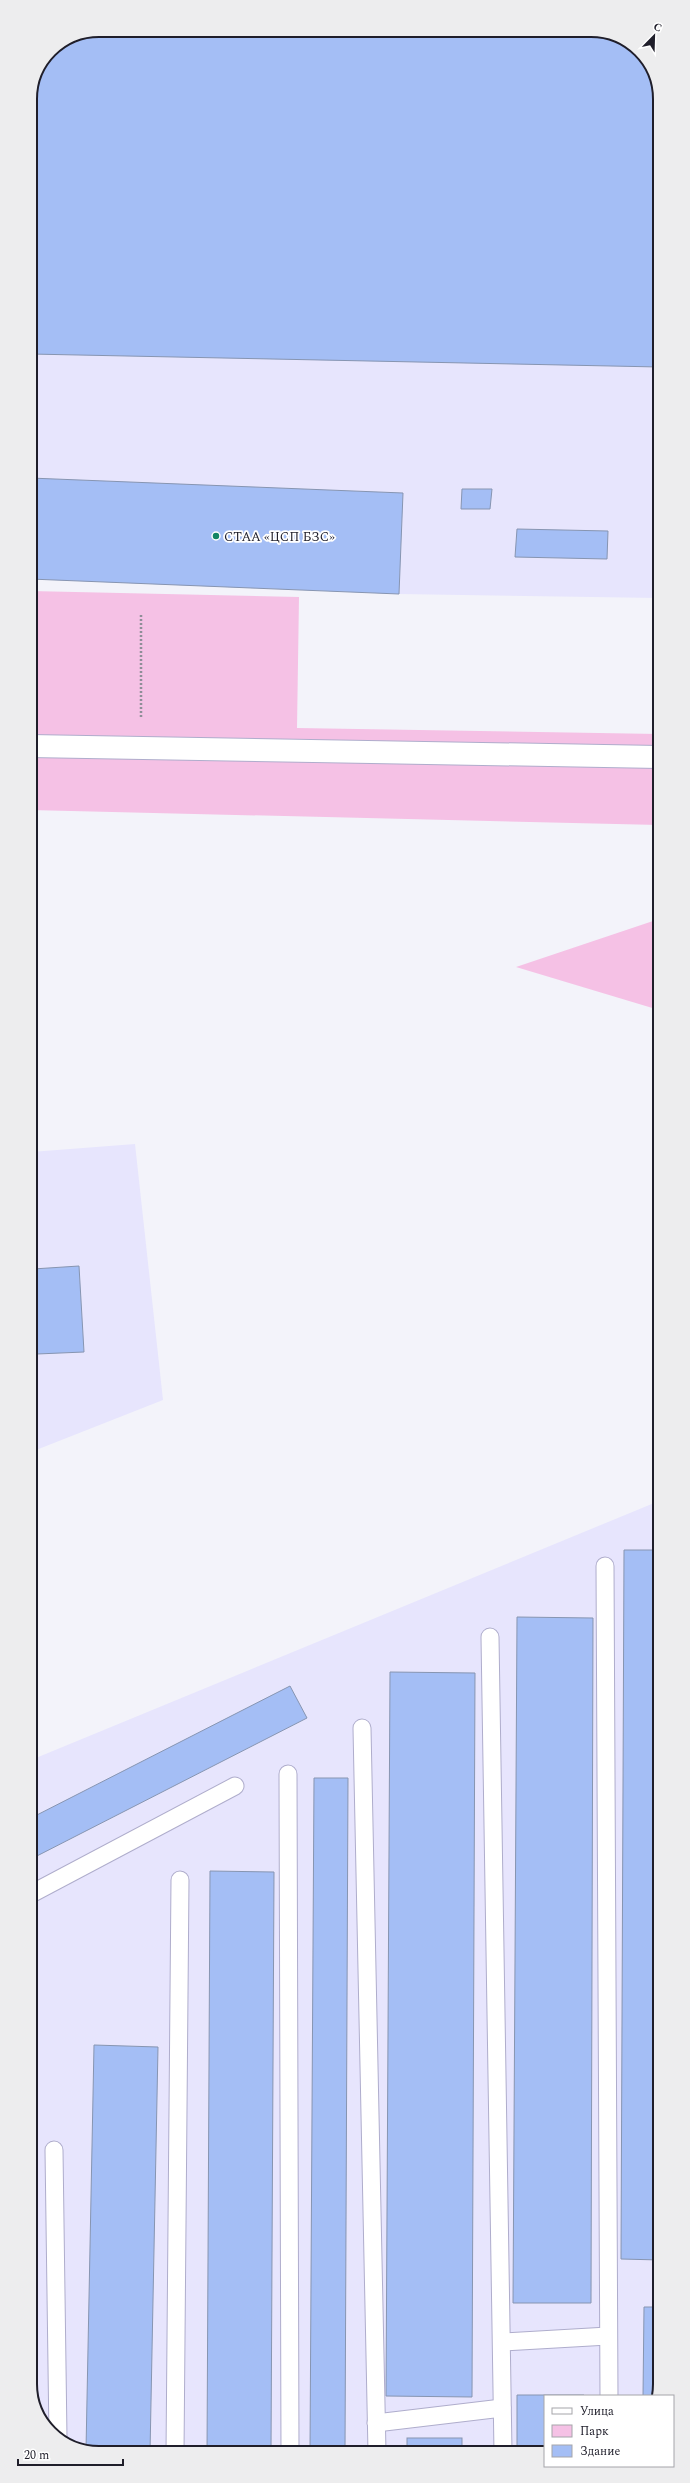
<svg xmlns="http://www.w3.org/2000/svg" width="690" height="2483" font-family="Spectral,serif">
  <rect width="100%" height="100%" fill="#f3f3fa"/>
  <g fill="#e7e5fd">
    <polygon points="596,30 636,47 659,85 659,598 399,594 30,579 30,98 50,50 73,35"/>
    <polygon points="135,1144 163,1400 31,1452 31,1152"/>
    <polygon points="659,1501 660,2385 656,2396 545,2396 545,2452 94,2453 53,2436 31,2398 31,1760"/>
  </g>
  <g fill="#f5c1e5">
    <polygon points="30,591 299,597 297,728 659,734 659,825 30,810"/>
    <polygon points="659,919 659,1010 516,967"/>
  </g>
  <g fill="#a4bef5" stroke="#8795b1">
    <polygon points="596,30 636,47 659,85 659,367 30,354 30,98 35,72 50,50 73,35"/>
    <polygon points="30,478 403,493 399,594 30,579"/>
    <polygon points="462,489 492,489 490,509 461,509"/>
    <polygon points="517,529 608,531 607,559 515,557"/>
    <polygon points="79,1266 84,1352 37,1354 33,1269"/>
    <polygon points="624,1550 660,1550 660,2260 621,2259"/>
    <polygon points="517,1617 593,1618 591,2303 513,2303"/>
    <polygon points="390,1672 475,1673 472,2397 386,2396"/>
    <polygon points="290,1686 307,1718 31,1859 31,1818"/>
    <polygon points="314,1778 348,1778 345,2452 310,2452"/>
    <polygon points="210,1871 274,1872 271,2452 207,2453"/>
    <polygon points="94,2045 158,2047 150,2453 94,2453 86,2450"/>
    <polygon points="31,2244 33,2400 31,2398"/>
    <polygon points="644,2307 660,2307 660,2385 656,2396 643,2396"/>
    <polygon points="517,2395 584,2395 584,2396 545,2396 545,2452 517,2452"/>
    <rect x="407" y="2438" width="55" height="14"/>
  </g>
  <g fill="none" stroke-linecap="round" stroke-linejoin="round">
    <g stroke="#afadcc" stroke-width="19">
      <g id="lane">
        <polyline points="605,1566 609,2396"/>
        <polyline points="490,1637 503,2452"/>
        <polyline points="362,1728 377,2452"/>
        <polyline points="288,1774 290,2452"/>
        <polyline points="31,1894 235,1786"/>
        <polyline points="54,2150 58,2438"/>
        <polyline points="502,2342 608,2336"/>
        <polyline points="376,2423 502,2408"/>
        <polyline points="175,2453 180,1880"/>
      </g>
    </g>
    <g stroke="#afadcc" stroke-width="24">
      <polyline id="street" points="30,746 659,757"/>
    </g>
    <polyline stroke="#8f8e98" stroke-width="2.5" stroke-dasharray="2 2" stroke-linecap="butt" points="141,615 141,718"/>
    <use href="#lane" stroke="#fff" stroke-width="17"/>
    <use href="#street" stroke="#fff" stroke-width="22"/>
  </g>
  <circle fill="#128564" stroke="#fff" stroke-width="1.5" cx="216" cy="536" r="4"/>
  <g text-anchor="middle" stroke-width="3.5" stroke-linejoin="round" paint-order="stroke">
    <g font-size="13" fill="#1f1e2a" stroke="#fff" text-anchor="start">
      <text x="224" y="541">СТАА «ЦСП БЗС»</text>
    </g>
  </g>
  <path d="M0 0H690V2483H0ZM99 37H591A62 62 0 0 1 653 99V2384A62 62 0 0 1 591 2446H99A62 62 0 0 1 37 2384V99A62 62 0 0 1 99 37Z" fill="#ededee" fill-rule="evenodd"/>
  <path fill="none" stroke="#1f1e2a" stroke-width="2" d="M99 37H591A62 62 0 0 1 653 99V2384A62 62 0 0 1 591 2446H99A62 62 0 0 1 37 2384V99A62 62 0 0 1 99 37Z"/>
  <rect x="544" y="2395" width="130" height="72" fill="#ffffff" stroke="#a5a5aa"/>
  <rect x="552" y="2408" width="20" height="6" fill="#ffffff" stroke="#a5a5aa"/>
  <text x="580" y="2415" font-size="12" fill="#1f1e2a">Улица</text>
  <rect x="552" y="2425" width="20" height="12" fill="#f5c1e5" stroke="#a5a5aa"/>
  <text x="580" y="2435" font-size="12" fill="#1f1e2a">Парк</text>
  <rect x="552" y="2445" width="20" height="12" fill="#a4bef5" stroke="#a5a5aa"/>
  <text x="580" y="2455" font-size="12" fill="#1f1e2a">Здание</text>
  <g transform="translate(654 36) rotate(23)" stroke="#ffffff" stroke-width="3" paint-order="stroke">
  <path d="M0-3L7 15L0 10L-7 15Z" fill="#1f1e2a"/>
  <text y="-6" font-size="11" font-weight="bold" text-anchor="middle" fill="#1f1e2a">С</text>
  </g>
  <path d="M18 2459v6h105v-6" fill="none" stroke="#1f1e2a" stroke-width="2"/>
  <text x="24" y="2459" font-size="12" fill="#1f1e2a" stroke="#ffffff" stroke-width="3" paint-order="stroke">20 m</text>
</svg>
